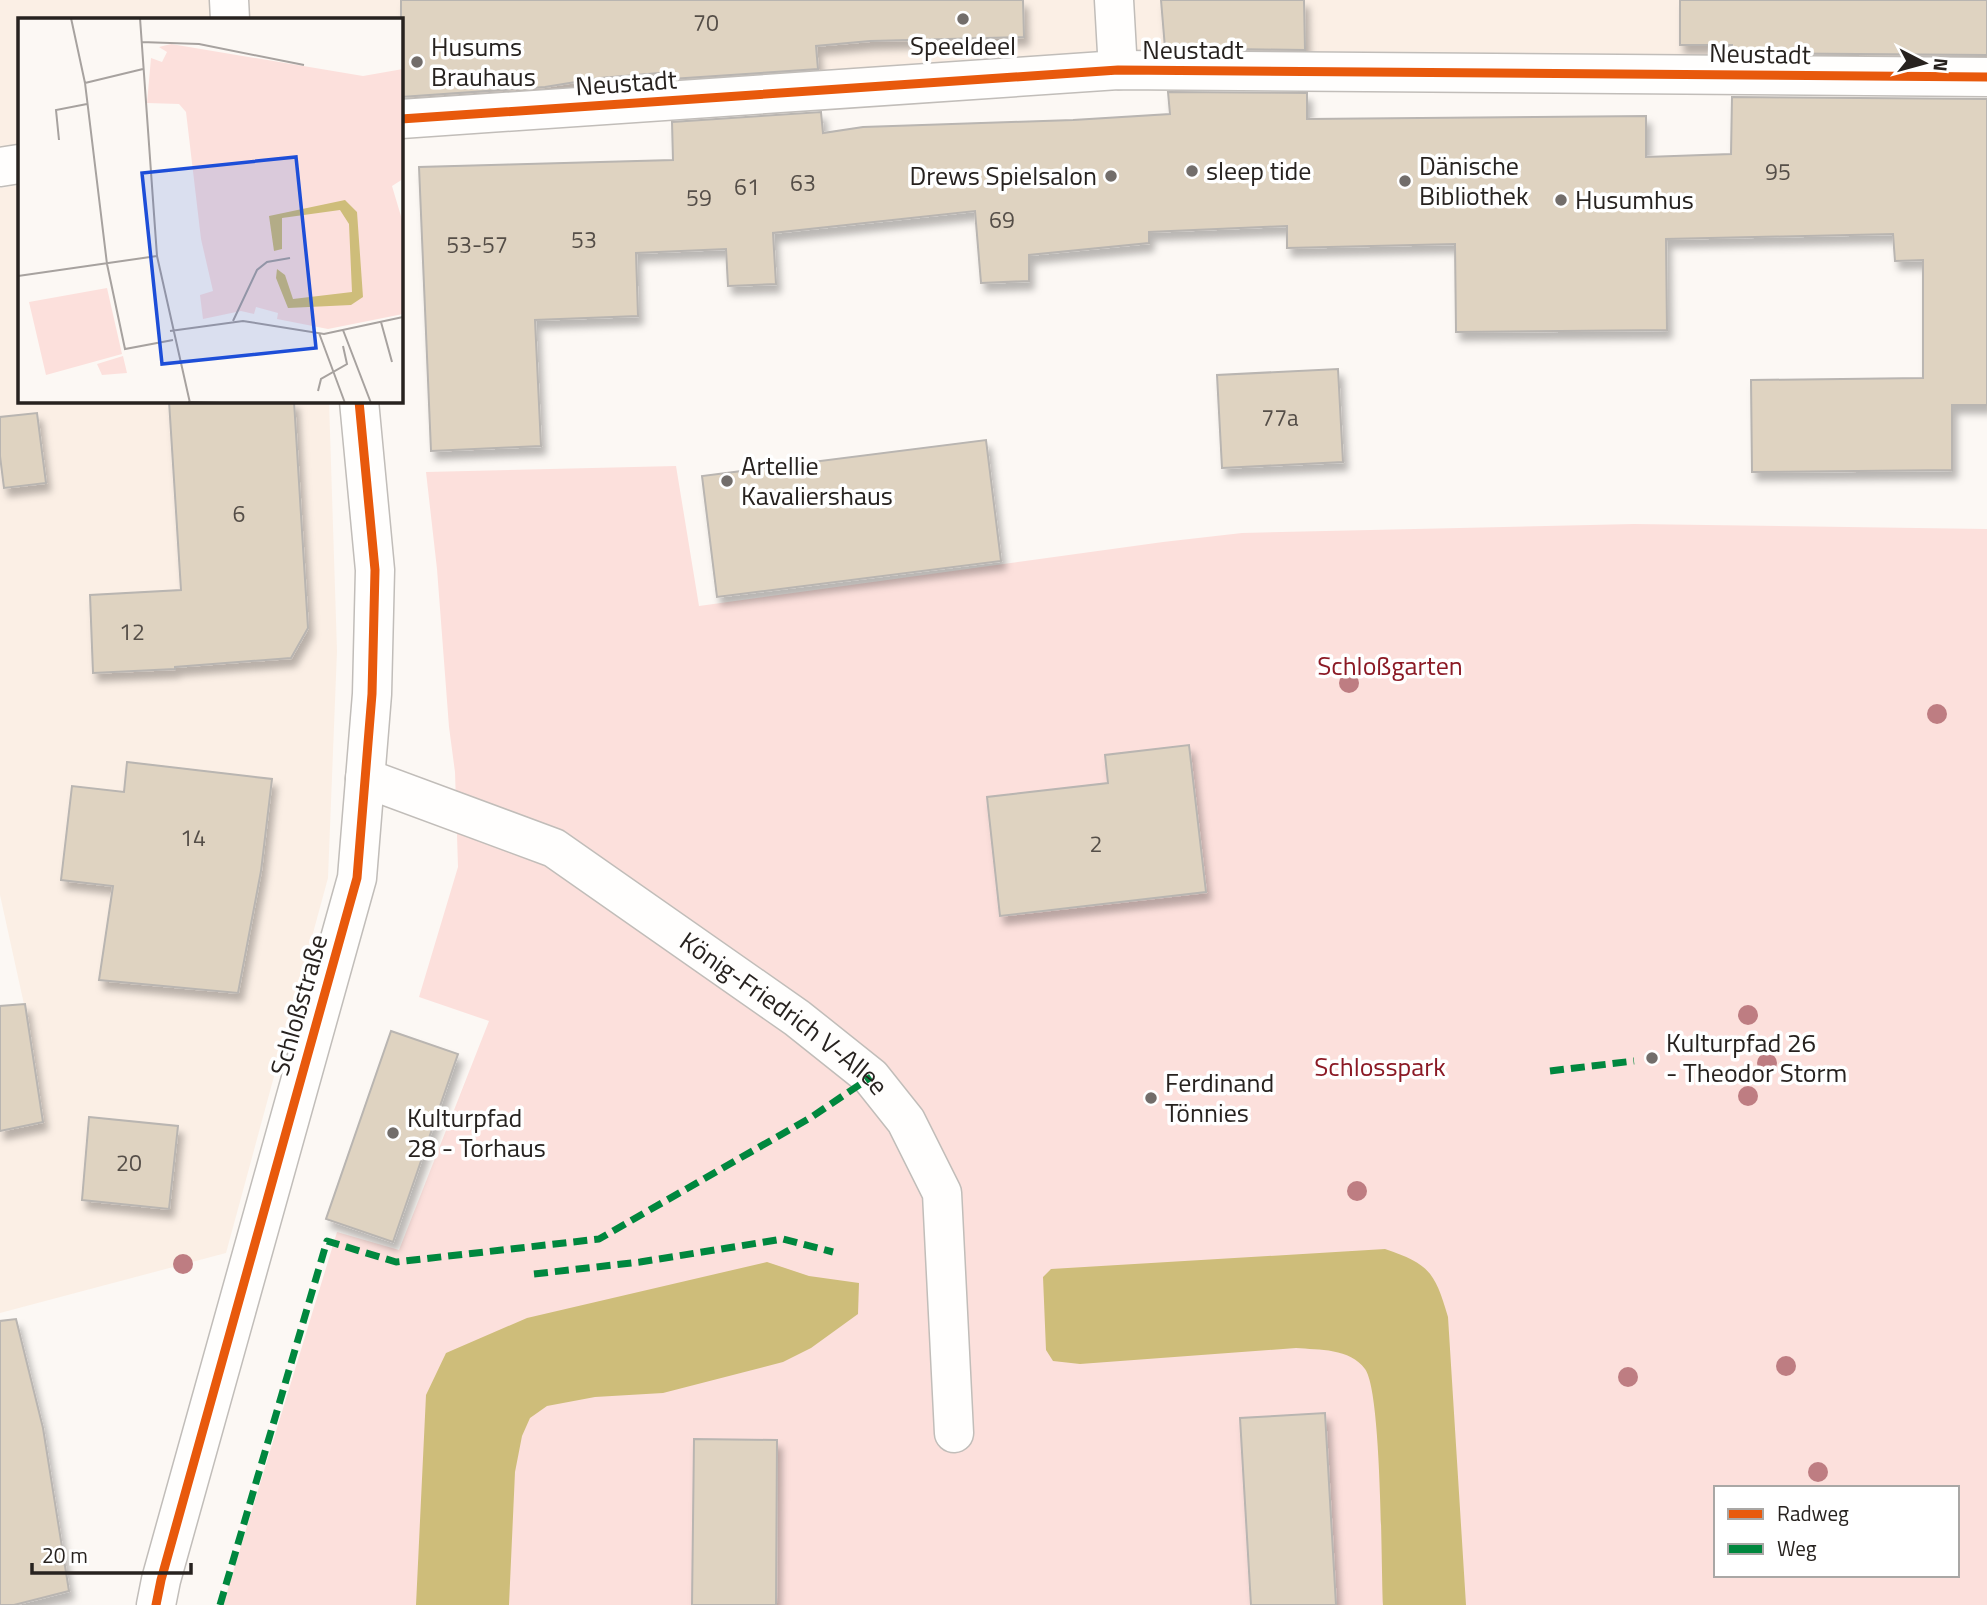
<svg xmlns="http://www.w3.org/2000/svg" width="1987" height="1605" font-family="'Titillium Web',sans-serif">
  <defs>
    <filter id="shadow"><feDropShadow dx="4.5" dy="8" stdDeviation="3.5" flood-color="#0004"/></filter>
  </defs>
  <rect width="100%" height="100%" fill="#fcf8f4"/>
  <g fill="#fbefe5">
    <polygon points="0,0 209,0 211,19 19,19 19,155 0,158"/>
    <polygon points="236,0 1100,0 1104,59 401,114 401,19 238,19"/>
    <polygon points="1128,0 1987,0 1987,68 1132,55"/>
    <polygon points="19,185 19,401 329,401 337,651 328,878 226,1253 0,1313 0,1131 42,1122 27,1018 0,895 0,188"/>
  </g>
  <path fill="#fce0dc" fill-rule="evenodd" d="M676,466l23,140 464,-64 79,-9 392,-9 353,5v1076h-1764l114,-373 62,18 90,-229 -70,-24 39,-130 -3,-95 -6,-45 -12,-158 -11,-97zM1716,1488h241v87h-241z"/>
  <g fill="#cebd7a">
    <path d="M1385,1249c45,15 50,24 63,68l18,288h-83c-2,-39 -1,-213 -18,-236 -15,-21 -46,-19 -69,-21l-216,16 -27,-3 -7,-11 -3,-73 8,-8z"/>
    <polygon points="767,1262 809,1276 859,1283 858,1314 811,1348 783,1362 663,1393 595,1397 547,1406 530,1418 522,1436 515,1472 509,1605 416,1605 426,1395 446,1353 527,1318"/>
  </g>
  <g fill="#dfd3c1" stroke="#b9b5b1" stroke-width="2" filter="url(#shadow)">
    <polygon points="401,0 1023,0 1024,37 870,41 816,46 818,69 671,79 671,72 600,78 545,87 401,97"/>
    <polygon points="1161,0 1304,0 1305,50 1165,48"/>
    <polygon points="1680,0 1987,0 1987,55 1732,53 1732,45 1680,45"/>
    <polygon points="1168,92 1307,93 1307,119 1646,116 1646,157 1731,154 1732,97 1987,99 1987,405 1952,405 1952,470 1752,472 1751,380 1923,378 1923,260 1895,261 1893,234 1666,239 1667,330 1456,332 1455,244 1287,248 1287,226 1149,232 1149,243 1029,255 1029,281 981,283 975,211 773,233 776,284 728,286 726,249 636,253 638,316 535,320 541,446 431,451 419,167 673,160 672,122 821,112 823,133 863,127 1073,120 1170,114"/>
    <polygon points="1338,369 1343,462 1222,468 1217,375"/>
    <polygon points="169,401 294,401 308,628 291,658 175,667 175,669 93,673 90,595 181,590"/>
    <polygon points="37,413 46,483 4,488 0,456 0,417"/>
    <polygon points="986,440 1001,561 717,597 702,476"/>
    <polygon points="1189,745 1206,892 1000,916 987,797 1108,783 1105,755"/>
    <polygon points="127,762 272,779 261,871 238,993 99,980 113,886 61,880 72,786 124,792"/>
    <polygon points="25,1004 43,1122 0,1131 0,1006"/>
    <polygon points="391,1031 458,1054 393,1242 326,1219"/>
    <polygon points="89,1117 178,1126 169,1209 82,1200"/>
    <polygon points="16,1319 43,1428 69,1591 14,1605 0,1605 0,1321"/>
    <polygon points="1325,1413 1336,1605 1251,1605 1240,1418"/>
    <polygon points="694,1439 777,1440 776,1605 692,1605"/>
  </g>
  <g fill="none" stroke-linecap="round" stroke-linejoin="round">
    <g stroke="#c1bdb9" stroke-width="41">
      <g id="minor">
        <polyline points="229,0 230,19"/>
        <polyline points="1114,0 1118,70"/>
        <polyline points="401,119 1118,70 1987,77"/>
        <polyline points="0,167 19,164"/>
        <path id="s1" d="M365,778l189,70 243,170 74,59 35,44 36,72 12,240"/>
        <polyline points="156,1605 161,1580 357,878 372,694 375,570 359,401"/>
      </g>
    </g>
    <use href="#minor" stroke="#fffefd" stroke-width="38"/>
    <g stroke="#00873e" stroke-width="7" stroke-dasharray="14 7" stroke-linecap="butt">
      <polyline points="1550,1071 1634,1061"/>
      <polyline points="534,1274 640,1262 783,1239 833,1252"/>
      <polyline points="220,1605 327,1241 396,1262 599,1239 810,1118 871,1077"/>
    </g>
    <g stroke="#fff" stroke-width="13">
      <g id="cycleway">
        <polyline points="401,119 1118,70 1987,77"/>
        <polyline points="156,1605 161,1580 357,878 372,694 375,570 359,401"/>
      </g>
    </g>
    <use href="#cycleway" stroke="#e8590c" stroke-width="9"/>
  </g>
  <g fill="#be7d82">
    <circle cx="1349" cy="683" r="10"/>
    <circle cx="1937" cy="714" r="10"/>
    <circle cx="1748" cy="1015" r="10"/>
    <circle cx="1767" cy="1063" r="10"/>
    <circle cx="1748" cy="1096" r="10"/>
    <circle cx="1357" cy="1191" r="10"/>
    <circle cx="183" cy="1264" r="10"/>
    <circle cx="1786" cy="1366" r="10"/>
    <circle cx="1628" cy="1377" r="10"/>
    <circle cx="1818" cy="1472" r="10"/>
  </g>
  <g fill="#726d6a" stroke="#fff" stroke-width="2.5">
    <circle cx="963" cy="19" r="7"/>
    <circle cx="417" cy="62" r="7"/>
    <circle cx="1192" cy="171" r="7"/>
    <circle cx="1111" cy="176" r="7"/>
    <circle cx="1405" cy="181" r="7"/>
    <circle cx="1561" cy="200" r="7"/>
    <circle cx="727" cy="481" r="7"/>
    <circle cx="1652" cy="1058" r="7"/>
    <circle cx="1151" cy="1098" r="7"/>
    <circle cx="393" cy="1133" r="7"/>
  </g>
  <g text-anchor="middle" stroke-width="7" stroke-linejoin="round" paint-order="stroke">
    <g font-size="23" fill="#554e48">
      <text x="706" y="31">70</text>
      <text x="1778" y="180">95</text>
      <text x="803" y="191">63</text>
      <text x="747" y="195">61</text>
      <text x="699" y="206">59</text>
      <text x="1002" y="228">69</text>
      <text x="584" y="248">53</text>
      <text x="477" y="253">53-57</text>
      <text x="1280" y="426">77a</text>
      <text x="239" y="522">6</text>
      <text x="132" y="640">12</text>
      <text x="193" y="846">14</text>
      <text x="1096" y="852">2</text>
      <text x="129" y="1171">20</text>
    </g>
    <g font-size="26" fill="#27221f" stroke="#fff" text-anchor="start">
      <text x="963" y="55" text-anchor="middle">Speeldeel</text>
      <text x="431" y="56">Husums<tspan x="431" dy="30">Brauhaus</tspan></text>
      <text x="1419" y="175">Dänische<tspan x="1419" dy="30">Bibliothek</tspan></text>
      <text x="1206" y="180">sleep tide</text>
      <text x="1097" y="185" text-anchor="end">Drews Spielsalon</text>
      <text x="1575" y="209">Husumhus</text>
      <text x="741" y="475">Artellie<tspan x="741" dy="30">Kavaliershaus</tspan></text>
      <text x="1666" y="1052">Kulturpfad 26<tspan x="1666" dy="30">- Theodor Storm</tspan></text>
      <text x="1165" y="1092">Ferdinand<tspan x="1165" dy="30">Tönnies</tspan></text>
      <text x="407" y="1127">Kulturpfad<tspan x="407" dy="30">28 - Torhaus</tspan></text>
    </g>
    <g font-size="26" fill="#27221f" stroke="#fff">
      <text x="1193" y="59">Neustadt</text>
      <text transform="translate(1760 54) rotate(1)" y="9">Neustadt</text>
      <text transform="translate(626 83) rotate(-4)" y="9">Neustadt</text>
      <text transform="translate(299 1005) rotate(-74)" y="9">Schloßstraße</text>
      <text dy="9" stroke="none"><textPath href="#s1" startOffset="485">König-Friedrich V-Allee</textPath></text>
    </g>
    <g font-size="26" fill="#8b1924" stroke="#fff">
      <text x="1390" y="675">Schloßgarten</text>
      <text x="1380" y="1076">Schlosspark</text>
    </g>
  </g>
  <g transform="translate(18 18)">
    <rect width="385" height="385" fill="#fcf8f4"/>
    <path d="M153,26l192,32 40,-7v110l-11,7 11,37v91l-75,15 -51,-10 1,-6 -22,-6 -2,7 -13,-3 -38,8 -3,-24 13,-4 -12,-52 -15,-127 -7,-8 -32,-1 4,-45 11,4 5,-10 -8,-5zM89,270l15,66 -76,21 -17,-73zM105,338l4,17 -25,2 -5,-11z" fill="#fce0dc"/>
    <path d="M327,182l12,12 6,85 -12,8 -63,3 -12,-30 1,-9 8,6 8,24 59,-7 -3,-68 -9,-14 -58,8v31l-8,2 -5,-35z" fill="#cebd7a"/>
    <path fill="none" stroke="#a7a29f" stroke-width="2" d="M53,0l14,65 22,181 18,85 48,-9M122,0l17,238 33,147M123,24l58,2 105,21M67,65l58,-14M41,122l-3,-30 31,-6M0,258l139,-20M215,303l24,-51 10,-8 23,-4M363,304l11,40M325,312l28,73M152,313l73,-10 81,13 79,-17M301,315l26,70M300,373l3,-12 26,-15 -4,-18M170,384l34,1"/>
    <path fill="#1d4ed8" fill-opacity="0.15" stroke="#1d4ed8" stroke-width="3.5" d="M278,139l20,191 -154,16 -20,-191z"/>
    <rect width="385" height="385" fill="none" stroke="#27221f" stroke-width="3.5"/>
  </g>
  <rect x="1714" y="1486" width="245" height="91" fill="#ffffff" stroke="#a9a7a5" stroke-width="2"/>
  <rect x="1728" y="1509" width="35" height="10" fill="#e8590c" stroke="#a9a7a5" stroke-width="2"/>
  <text x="1777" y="1521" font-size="21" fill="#27221f">Radweg</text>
  <rect x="1728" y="1544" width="35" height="10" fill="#00873e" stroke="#a9a7a5" stroke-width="2"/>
  <text x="1777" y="1556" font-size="21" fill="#27221f">Weg</text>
  <g transform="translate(1924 63) rotate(96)" stroke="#ffffff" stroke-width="5" paint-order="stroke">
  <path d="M0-5L12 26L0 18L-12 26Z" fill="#27221f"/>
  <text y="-10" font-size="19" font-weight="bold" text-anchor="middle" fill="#27221f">N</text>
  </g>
  <path d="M32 1563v10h159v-10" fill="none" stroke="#27221f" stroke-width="3.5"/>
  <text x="42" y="1563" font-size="21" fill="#27221f" stroke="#ffffff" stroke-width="5" paint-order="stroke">20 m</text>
</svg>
